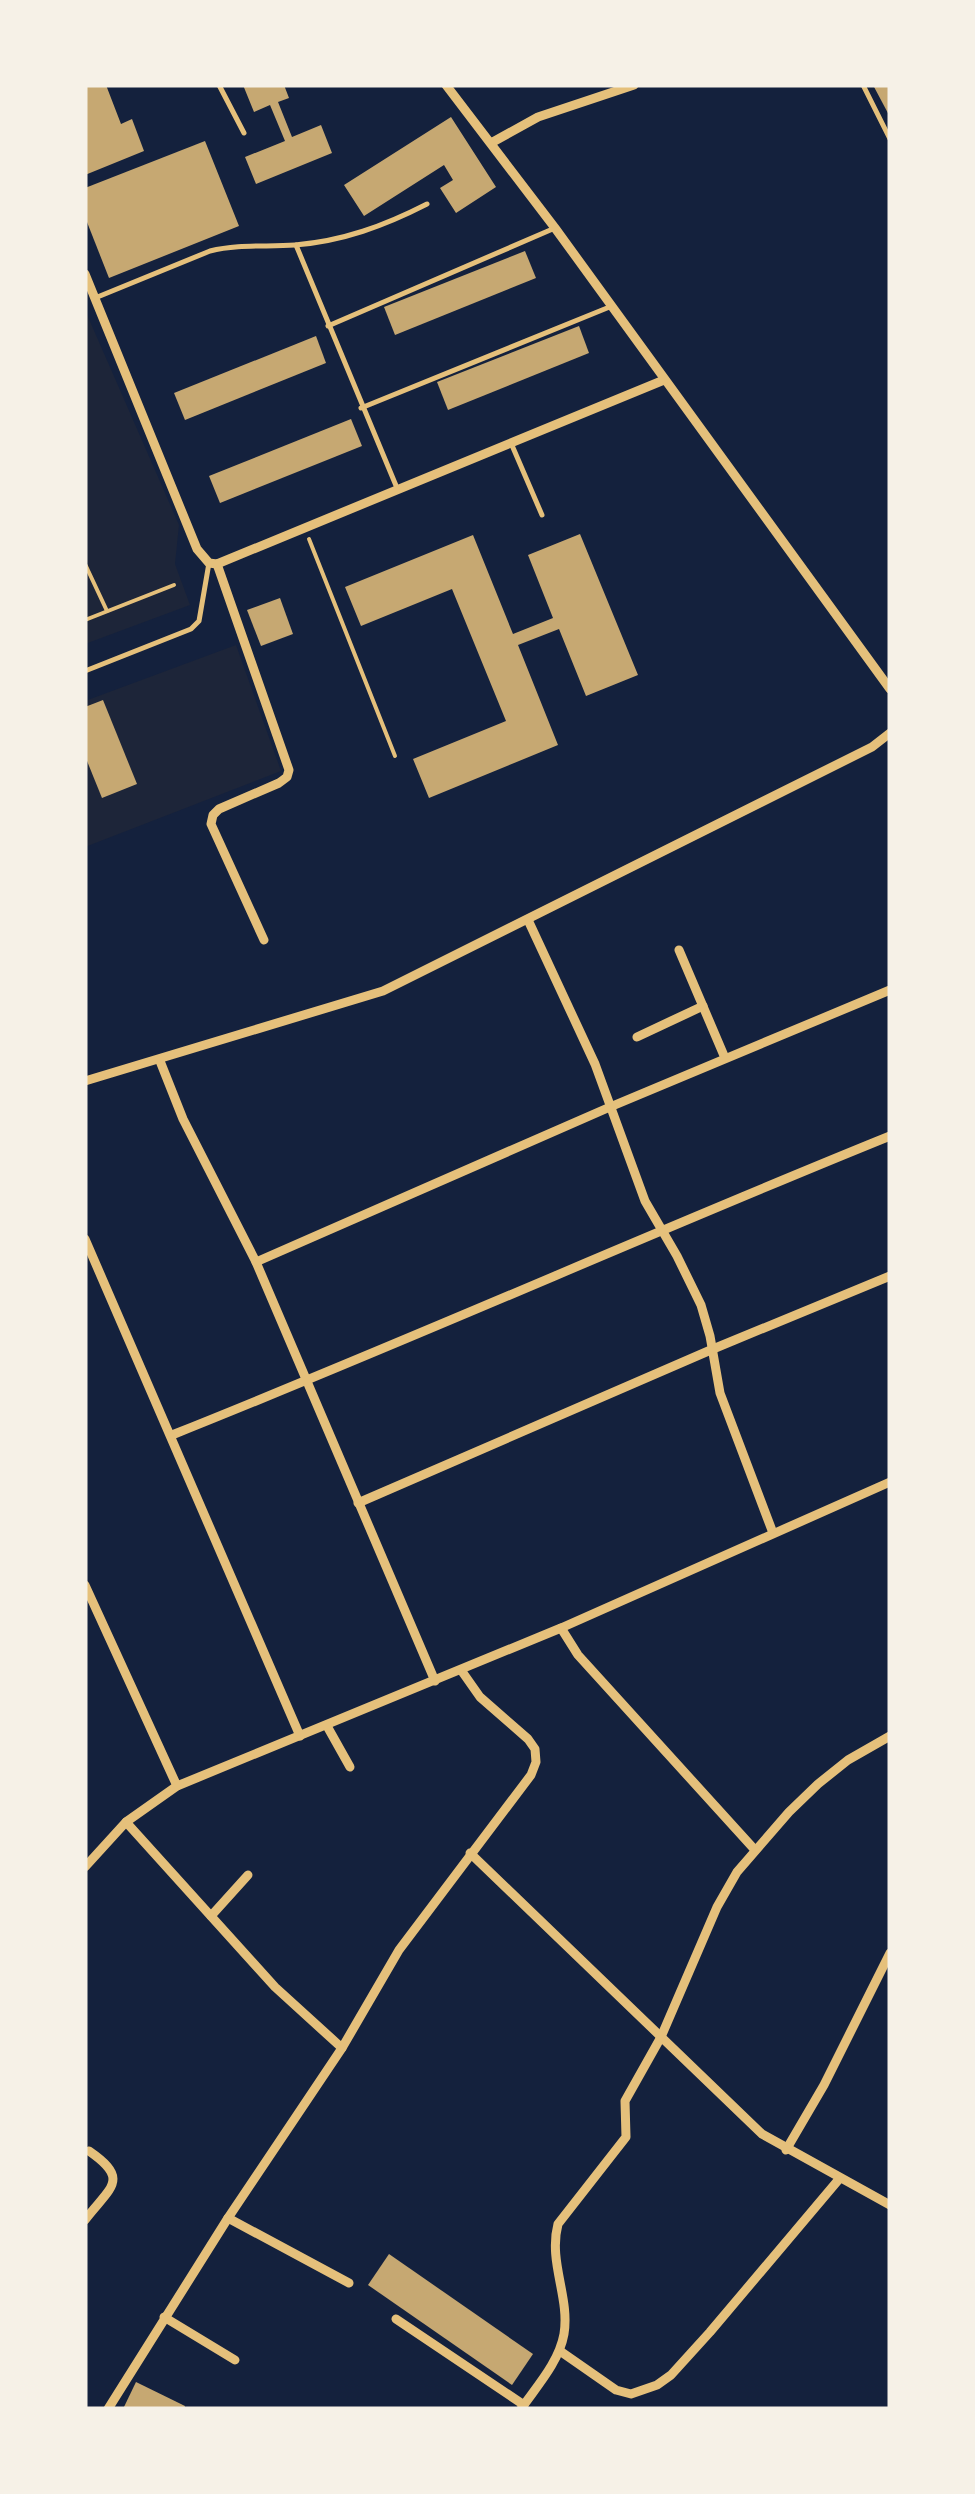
<svg xmlns="http://www.w3.org/2000/svg" width="975" height="2494" font-family="'Public Sans',sans-serif">
  <rect width="100%" height="100%" fill="#14213d"/>
  <g fill="#1d2539">
    <polygon points="85,310 179,525 175,564 190,605 85,644"/>
    <polygon points="236,645 281,771 85,847 85,701"/>
  </g>
  <g fill="#c6a872">
    <polygon points="85,85 106,85 121,124 132,119 144,151 85,175"/>
    <polygon points="243,85 284,85 289,98 278,102 292,137 321,125 332,153 256,184 245,157 285,141 270,105 254,112"/>
    <polygon points="873,85 890,85 890,117"/>
    <polygon points="451,117 496,187 456,213 440,188 453,180 444,165 364,216 344,185"/>
    <polygon points="205,141 239,226 109,278 85,217 85,188"/>
    <polygon points="525,251 536,278 395,335 384,307"/>
    <polygon points="579,326 589,353 448,410 437,382"/>
    <polygon points="316,336 326,363 185,420 174,393"/>
    <polygon points="351,419 362,446 220,503 209,476"/>
    <polygon points="580,534 638,675 586,696 559,629 518,645 558,745 429,798 413,759 506,721 452,589 361,626 345,587 473,535 513,634 553,618 528,555"/>
    <polygon points="280,598 293,634 261,646 247,610"/>
    <polygon points="103,700 137,784 102,798 85,756 85,707"/>
    <polygon points="389,2254 533,2354 512,2385 368,2285"/>
    <polygon points="136,2382 185,2406 184,2409 123,2409"/>
  </g>
  <g fill="none" stroke-linecap="round" stroke-linejoin="round">
    <g stroke="#e5c07b" stroke-width="4">
      <polyline points="309,539 395,756"/>
      <polyline points="85,564 107,611"/>
      <polyline points="85,620 174,585"/>
    </g>
    <g stroke="#e5c07b" stroke-width="5">
      <polyline points="219,85 244,133"/>
      <polyline points="863,85 890,139"/>
      <polyline points="296,245 397,488"/>
      <path d="M95,298l115,-47c28,-7 56,-4 85,-6 48,-4 89,-19 132,-41"/>
      <polyline points="328,326 555,228"/>
      <polyline points="361,408 612,306"/>
      <polyline points="511,443 542,515"/>
      <polyline points="85,671 191,629 199,621 209,563"/>
    </g>
    <g stroke="#e5c07b" stroke-width="9">
      <polyline points="446,85 555,228 890,689"/>
      <polyline points="491,143 538,117 634,85"/>
      <polyline points="85,274 197,549 209,563 217,564 664,380"/>
      <polyline points="217,564 289,770 287,777 279,783 219,809 213,815 211,824 264,940"/>
      <polyline points="528,920 595,1064 645,1201 677,1256 701,1305 710,1336 720,1393 773,1533"/>
      <polyline points="679,950 725,1058"/>
      <polyline points="637,1037 703,1006"/>
      <polyline points="160,1061 183,1119 256,1262 435,1681"/>
      <polyline points="85,1081 383,991 872,747 890,733"/>
      <polyline points="85,1239 300,1736"/>
      <polyline points="256,1262 610,1107 890,990"/>
      <path d="M172,1435c241,-96 478,-202 718,-299"/>
      <polyline points="358,1503 713,1349 890,1276"/>
      <polyline points="85,1585 177,1786"/>
      <polyline points="561,1628 578,1655 755,1850"/>
      <polyline points="327,1726 350,1767"/>
      <polyline points="126,1822 275,1987 342,2048"/>
      <polyline points="470,1853 762,2134 890,2205"/>
      <polyline points="85,1867 126,1822 177,1786 561,1628 890,1482"/>
      <polyline points="211,1916 248,1875"/>
      <polyline points="786,2150 824,2085 890,1953"/>
      <polyline points="228,2218 349,2283"/>
      <path d="M85,2220c25,-33 46,-40 4,-69"/>
      <polyline points="164,2317 235,2360"/>
      <polyline points="396,2319 524,2405"/>
      <polyline points="560,2351 616,2390 631,2394 657,2385 671,2375 710,2332 840,2178"/>
      <polyline points="108,2409 228,2218 342,2048 399,1950 531,1775 536,1762 535,1749 528,1739 480,1697 461,1670"/>
      <path d="M521,2409c16,-23 38,-47 43,-75 6,-37 -16,-72 -6,-110l68,-87 -1,-36 36,-64 56,-130 20,-35 52,-60 29,-28 30,-24 42,-24"/>
    </g>
  </g>
  <rect width="975" height="2494" fill="none" stroke="#f6f1e7" stroke-width="175"/>
</svg>
